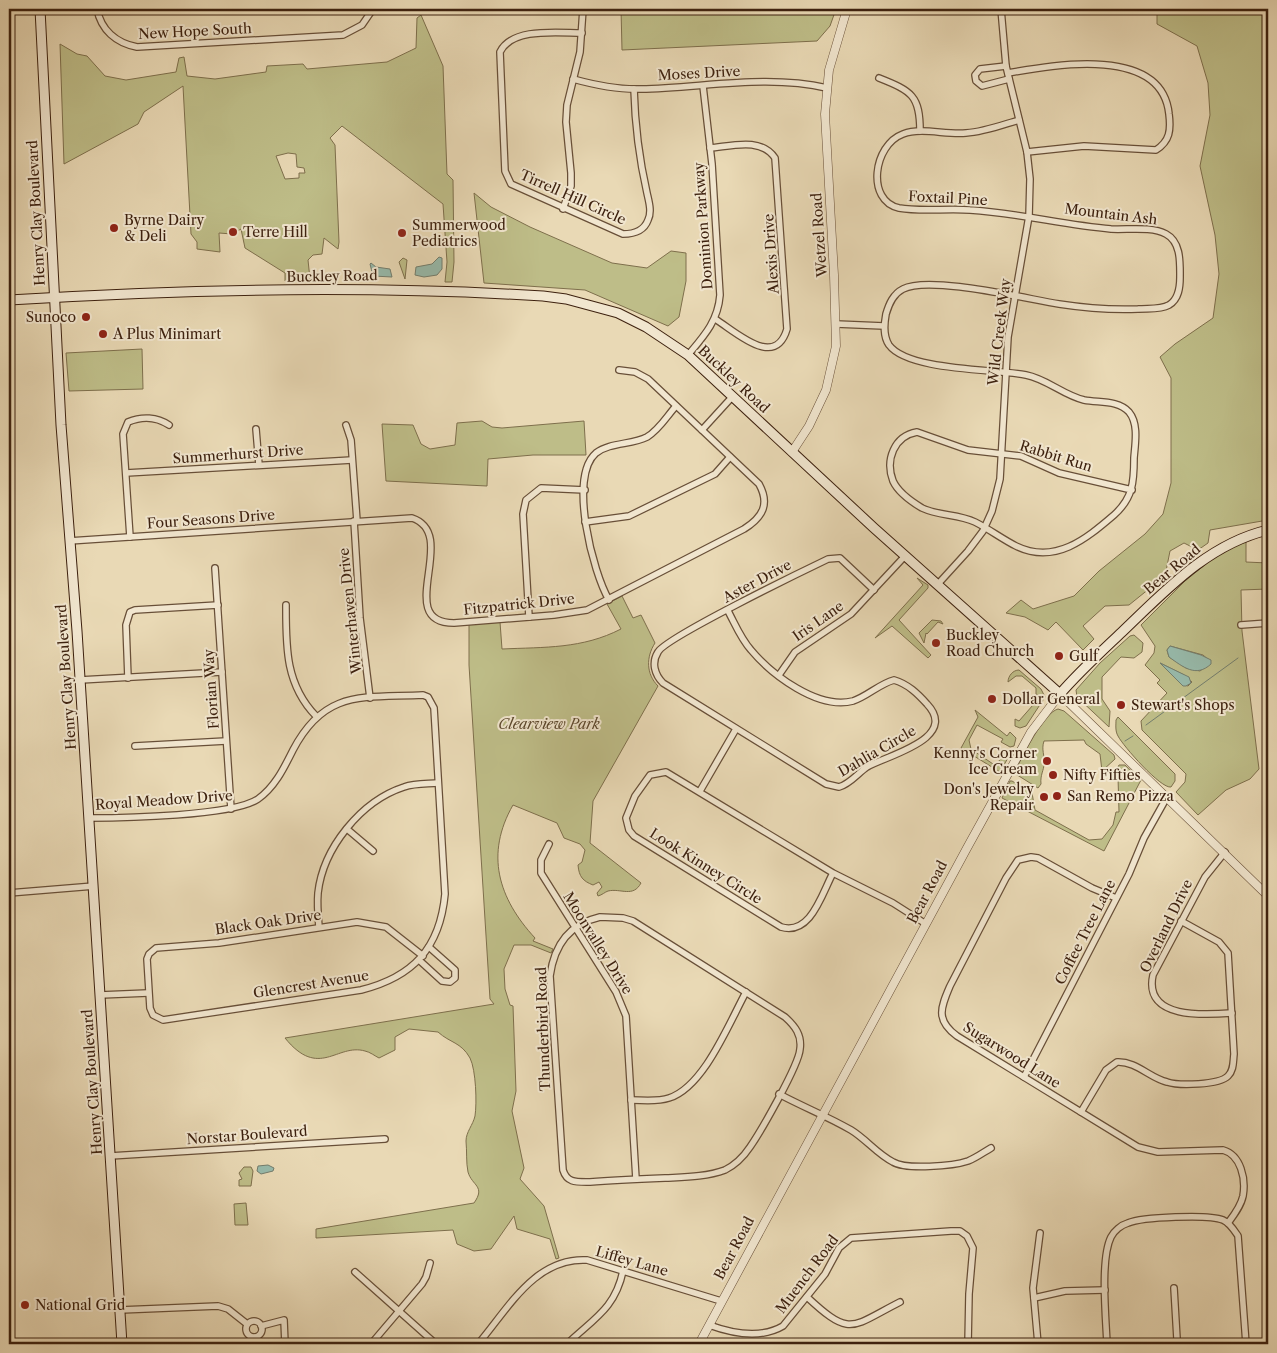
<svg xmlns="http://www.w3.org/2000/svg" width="1277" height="1353" font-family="'Libre Caslon Text',serif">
  <rect width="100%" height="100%" fill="#e9d9b5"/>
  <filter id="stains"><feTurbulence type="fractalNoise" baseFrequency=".004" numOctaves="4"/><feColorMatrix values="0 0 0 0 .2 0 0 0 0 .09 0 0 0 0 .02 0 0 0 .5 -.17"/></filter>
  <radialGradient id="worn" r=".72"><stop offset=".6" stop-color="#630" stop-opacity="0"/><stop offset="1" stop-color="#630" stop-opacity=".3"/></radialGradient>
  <g fill="#bebd88" stroke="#7e6f4c" fill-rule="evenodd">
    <polygon points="621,9 836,9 830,26 817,41 622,50"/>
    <polygon points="1157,9 1268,9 1268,520 1210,530 1208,543 1198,550 1184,543 1170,551 1165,576 1129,605 1105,606 1083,626 1094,639 1083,650 1056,622 1048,630 1025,617 1006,613 1021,600 1033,609 1074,596 1099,571 1145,534 1163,514 1171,483 1171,378 1160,357 1175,344 1213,318 1219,274 1215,235 1200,166 1210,115 1208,83 1197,46 1157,24"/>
    <path d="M421,15l22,51 4,108 6,6 1,82 -2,20h-7l2,-20 -4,-58 -101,-78 -12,12 5,7 4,97 -1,7 -14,-11 -2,16 -9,1 -5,5 2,19 -25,2v-8l-40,-25 -4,-19 -9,5 -13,-1 1,19 -23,-3v-7l-6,-8 -8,-148 -39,26 -6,12 -74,40 -4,-120 17,10 10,2 18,20 21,4 50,-8 3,-14 5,-1 3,19 28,3 51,-7 1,-6 36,-2 4,5 80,-7 29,-14 1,-30zM288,153l8,1 1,13 7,1 1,5h-6v5l-14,1 -9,-23z"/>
    <polygon points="474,193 491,207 530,227 612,263 647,268 671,251 686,253 686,281 679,317 668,326 585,290 484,283"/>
    <polygon points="403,258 407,260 405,279 399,262"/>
    <polygon points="142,349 143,389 69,391 66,353"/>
    <polygon points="482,421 492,427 502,428 584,421 586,455 533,455 488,459 487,486 386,481 382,424 413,425 421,444 430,449 455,445 457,423"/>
    <path d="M1246,540v22l22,1v26l-27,1 1,41 17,138 -9,10 -24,11 -28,25 -22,-23 9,-10 1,-8 -44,-44 -1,-9 26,-28 -10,-10 3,-3 -15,-15 9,-12 1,-7 -14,-21 44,-44 27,-22zM1170,646l33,9 8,7 -11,9 -14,-3 -17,-11 -2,-7zM1160,663l24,12 8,7 -4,4 -7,-2z"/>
    <polygon points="917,578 928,585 928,588 899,620 931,655 928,658 892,626 875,638 923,585"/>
    <path d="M622,596l11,22 8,-3 14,28c-9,14 -9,31 3,43l-65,115 -3,42 51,40c-8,15 -20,5 -33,8 -3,1 -6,4 -10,5l-1,-3 5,-6 -3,-5 -6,3c-10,-4 -14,-8 -15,-20l4,-3 3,-12 -5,-6 -16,-6 -7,-15 -44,-18c-28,49 -15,93 22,133l-2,3 20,8 -2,4 -20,-8h-17l-10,24 1,20 5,16 3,1 3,85 -4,20 12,57 -4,11 24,27 15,52 -3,1 -6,-20 -33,-10 -3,-13 -23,33 -17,2 -17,-7 -4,-14 -137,8v-9l158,-26c12,-17 -2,-17 -6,-31 -2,-9 -1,-21 -2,-31 0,-9 7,-16 9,-25 2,-13 1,-46 -5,-58 -9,-16 -20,-15 -32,-26l-29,-3 -14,8v13l-16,8c-4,-2 -9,-6 -14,-7 -28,-8 -46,29 -80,-13l209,-34 -4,-5 -21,-334v-41l31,-2 2,27c43,-2 80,0 119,-20l-14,-25z"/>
    <polygon points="932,620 941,621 943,624 938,622 927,634 926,633 924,643 919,633"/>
    <polygon points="1134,635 1143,643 1142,652 1134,658 1121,657 1102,677 1102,699 1110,711 1109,727 1077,697 1076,690 1100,663 1130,636"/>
    <path d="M1019,670l22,19 4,8 -19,29 -6,2 -5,-2v-7l4,2 21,-24 -4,-3v-6l-14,-12h-6l-8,6c0,-6 5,-12 11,-12z"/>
    <path d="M1058,709l6,2 50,44 1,4 -13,12 -2,-17 -14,-10 -2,-4 -40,1c-3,9 1,14 0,23 0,6 -4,11 -3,20l-3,4 -24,-15c8,-15 29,-60 44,-64z"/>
    <polygon points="975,710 1007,736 1010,732 1016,738 1014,746 1010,747 1001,742 1003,739 977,725 969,740 971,749 996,766 1005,751 1007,752 1009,756 1000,772 961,748 978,717"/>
    <path d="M1118,717l57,57v7l-4,6c-10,2 -48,-41 -53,-51 -3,-5 -2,-11 -2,-16z"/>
    <polygon points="1119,765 1125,765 1141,780 1104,851 1002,798 1010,781 1012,781 1032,793 1035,810 1089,840 1102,839 1113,825 1116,812 1119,812 1118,777 1114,775"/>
    <polygon points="244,1167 251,1167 253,1171 251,1186 239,1186 239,1180 242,1179 239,1173"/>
    <polygon points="246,1203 248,1225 235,1225 234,1204"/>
  </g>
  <g fill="#97baab" stroke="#737d6d">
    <polygon points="439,257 442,258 442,269 437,275 424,277 415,275 416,267 432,264"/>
    <polygon points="371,263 376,267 390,269 392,277 373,276 370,264"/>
    <path d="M1170,646l31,9 10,5v4c-15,14 -28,3 -42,-7l-2,-7z"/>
    <polygon points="1160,663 1189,677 1191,683 1186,686 1183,686"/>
    <polygon points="268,1165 274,1168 273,1171 261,1174 257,1171 258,1166"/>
  </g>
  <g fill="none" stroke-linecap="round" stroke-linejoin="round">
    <g stroke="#737d6d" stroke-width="1">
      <polyline points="1146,725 1238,658"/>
      <polyline points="1125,741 1133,736"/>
    </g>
    <g stroke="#684f38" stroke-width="8">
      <g id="minor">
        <path d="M97,9c4,21 19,34 40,38l206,-12 19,-10 11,-16"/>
        <path d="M582,33c-24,0 -70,-6 -82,19l5,119 6,13 112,50c10,0 21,-3 25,-14 4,-8 1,-18 -1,-27 -8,-35 -12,-68 -13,-104"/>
        <polyline points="1006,66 980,69 975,75 976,81 982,86 1009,79"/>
        <path d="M1008,73c45,-8 154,-28 161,41 2,16 1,27 -13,36l-72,-4 -57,6"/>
        <path d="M879,78c33,13 41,18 41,53"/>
        <path d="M573,79c22,6 45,11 68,10 61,-1 125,-15 186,-1"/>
        <path d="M1019,120c-17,5 -35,12 -53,13 -21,2 -44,-6 -63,1 -30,11 -37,67 -4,74 23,4 48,0 71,2 48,3 94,15 141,19 17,1 40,-3 55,5 15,8 14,28 14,43 0,10 -1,22 -11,28 -9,5 -21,3 -31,4 -26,1 -53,-1 -79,-5 -32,-5 -130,-29 -156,-15 -10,5 -14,15 -17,25 -2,11 -3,22 3,31 19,26 107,24 137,30 21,4 37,20 58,25 15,3 34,0 45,12 10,12 6,32 5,46 0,24 -1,40 -20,57 -28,24 -59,50 -98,31 -14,-7 -27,-17 -41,-24 -17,-8 -36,-6 -53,-14 -10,-6 -24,-16 -29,-27 -8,-21 1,-45 24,-49l51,18 53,6 38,17 73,17"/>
        <path d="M710,148c22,-2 51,-11 65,10l12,171c-12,41 -52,2 -72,-10"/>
        <polyline points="563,209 571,186 571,173 566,122 567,105 580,52 583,9"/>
        <polyline points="836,324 884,326"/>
        <path d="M688,355c16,-19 30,-34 32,-60l-8,-131 -9,-78"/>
        <polyline points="346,425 351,440 357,521"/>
        <polyline points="256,429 259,465"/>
        <polyline points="702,430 733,396"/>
        <polyline points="126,473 352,460"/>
        <polyline points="354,521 360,618 370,698"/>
        <polyline points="585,522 629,516 715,474 730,457"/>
        <path d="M130,537l-7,-103 5,-12c14,-6 29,-5 41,3"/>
        <path d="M69,541l343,-23c49,16 -20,105 42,105l100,-8 33,-5 157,-81c19,-12 26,-25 15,-45l-111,-105 -13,-7 -16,-2"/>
        <polyline points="215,568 231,809"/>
        <polyline points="938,584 968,551 983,531 992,511 1000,479 1008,337 1029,216 1030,179 1027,152 1006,66 1001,9"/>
        <path d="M609,600c-16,-27 -41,-123 -13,-147 14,-11 36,-8 51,-16 12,-7 20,-21 29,-31"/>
        <path d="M286,605c0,41 -1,79 30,111"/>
        <path d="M728,611c7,13 13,28 23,39 21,25 67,60 102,51 15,-5 26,-17 41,-21 14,4 24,14 33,24 33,35 -42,52 -60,63 -9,6 -17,17 -28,20l-13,-3 -163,-101c-8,-8 -12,-20 -5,-31 7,-14 145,-81 170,-93l12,-1 34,32"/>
        <polyline points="529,617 523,514 526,500 541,488 585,490"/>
        <polyline points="1241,625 1268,623"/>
        <polyline points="779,675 795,652 851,614 905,556"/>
        <polyline points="128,678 126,625 130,612 135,610 218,605"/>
        <polyline points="80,680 222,672"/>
        <polyline points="135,746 226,741"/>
        <polyline points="700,791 736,729"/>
        <path d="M89,818c34,0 144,-2 169,-19 17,-12 26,-31 35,-49 32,-61 70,-52 130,-55l5,2 6,11 11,186c-5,54 -32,83 -84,96l-198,30 -10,-5 -3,-7 -3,-49 2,-5 7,-6 63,-5 138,-21 29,5 37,29"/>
        <polyline points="347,829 373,851"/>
        <polyline points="549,844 541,860 541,873 616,992 626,1016 636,1179"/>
        <path d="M1225,852l-20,25 -52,98c-10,45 53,40 79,38"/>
        <path d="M833,873c-11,20 -22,63 -52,54l-147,-91 -5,-6 -3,-12 9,-22 15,-21 16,-3 167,101 60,30 33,21"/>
        <polyline points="9,893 94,886"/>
        <path d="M1116,898l-24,-10 -54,-30 -7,-1 -13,3 -12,18 -56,108c-9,21 -15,34 7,50l181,111 20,5 65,-2c18,5 23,29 20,46 -2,10 -9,19 -15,27"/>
        <path d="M600,917l23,1 10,3 152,96c10,9 17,18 15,32 -1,16 -39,82 -50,98 -6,9 -15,18 -25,23 -19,7 -40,7 -60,8 -25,1 -50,2 -75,4 -14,0 -23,1 -27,-12l-13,-194c4,-30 19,-52 50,-59z"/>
        <path d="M319,927c-1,-11 -2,-23 -1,-34 5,-45 43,-92 86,-106 11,-4 23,-3 34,-4"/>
        <polyline points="419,960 442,981 450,982 455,978 455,970 429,947"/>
        <polyline points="100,995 148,993"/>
        <polyline points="1024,1077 1129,874 1144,838 1167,797"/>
        <path d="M779,1094c24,13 48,22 72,36 15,9 26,24 42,32 13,8 60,4 75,-1 8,-3 16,-9 23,-13"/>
        <path d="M631,1100c12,0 26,2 38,-2 35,-11 60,-75 77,-106"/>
        <path d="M1081,1112l25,-42 11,-8c19,-1 33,16 50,20 12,4 52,3 61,-6 6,-6 5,-14 6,-22l-6,-101 -9,-11 -38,-21"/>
        <polyline points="110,1156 385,1139"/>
        <polyline points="355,1272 436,1344"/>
        <polyline points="1174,1288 1177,1339 1180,1344"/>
        <path d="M807,1297c44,41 44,30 93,5"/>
        <polyline points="1034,1298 1065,1291 1105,1290"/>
        <polyline points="120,1310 218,1306 228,1309 247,1324"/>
        <circle cx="254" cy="1329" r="8"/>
        <path d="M709,1325c22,8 52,14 74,1l42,-52 14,-26 12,-10 100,-7h9l7,5 6,12 -4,46 -1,50"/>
        <polyline points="261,1326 284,1320 285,1344"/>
        <polyline points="371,1344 422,1284 426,1277 430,1263"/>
        <path d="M478,1344c30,-35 57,-87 109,-84l134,41"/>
        <path d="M567,1344c26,-25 48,-35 56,-73"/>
        <polyline points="1038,1344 1033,1288 1040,1233"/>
        <path d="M1107,1344c-1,-25 -7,-85 4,-107 3,-6 10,-12 17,-14 14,-6 81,-9 95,-3 7,3 11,10 15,16l8,108"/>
      </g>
    </g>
    <g stroke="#684f38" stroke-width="9">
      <g id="tertiary">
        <polyline points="792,452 809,426 826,390 836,346 834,275 825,114 829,70 847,9"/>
        <polyline points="699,1344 967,848 1031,732 1060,694 1268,896"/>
      </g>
    </g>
    <g stroke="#3d210f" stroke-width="11">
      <g id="secondary">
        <polyline points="40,9 61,425 77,631 122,1344"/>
        <path d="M9,300c177,-11 356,-15 534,-4l23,3 52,14 28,14 42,28 186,173 186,166c19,-22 41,-42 62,-62 43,-41 86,-88 146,-102"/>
      </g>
    </g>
    <use href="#minor" stroke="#f1e6cf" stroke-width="5.5"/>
    <use href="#tertiary" stroke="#f1e6cf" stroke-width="8"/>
    <use href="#secondary" stroke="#f1e6cf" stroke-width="9"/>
  </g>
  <g fill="#8f2418" stroke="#f1e6cf" stroke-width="2">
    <circle cx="114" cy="228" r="5"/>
    <circle cx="233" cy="232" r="5"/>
    <circle cx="402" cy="233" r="5"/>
    <circle cx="86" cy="317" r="5"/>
    <circle cx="103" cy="334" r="5"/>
    <circle cx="936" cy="643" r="5"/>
    <circle cx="1059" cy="656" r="5"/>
    <circle cx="992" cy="699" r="5"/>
    <circle cx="1121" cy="705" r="5"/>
    <circle cx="1047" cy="761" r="5"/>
    <circle cx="1053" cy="775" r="5"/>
    <circle cx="1057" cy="796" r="5"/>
    <circle cx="1044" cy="797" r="5"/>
    <circle cx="25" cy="1305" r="5"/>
  </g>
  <g text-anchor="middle" stroke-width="4" stroke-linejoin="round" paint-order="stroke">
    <g font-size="14" fill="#3d210f" stroke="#f1e6cf">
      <text transform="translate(195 31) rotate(-3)" y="5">New Hope South</text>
      <text transform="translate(699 73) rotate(-3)" y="5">Moses Drive</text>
      <text transform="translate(573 197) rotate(24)" y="5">Tirrell Hill Circle</text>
      <text transform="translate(948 198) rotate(3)" y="5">Foxtail Pine</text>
      <text transform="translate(36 213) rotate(-93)" y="5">Henry Clay Boulevard</text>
      <text transform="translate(1111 214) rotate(7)" y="5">Mountain Ash</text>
      <text transform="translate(703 226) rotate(-94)" y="5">Dominion Parkway</text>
      <text transform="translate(819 235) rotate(-94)" y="5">Wetzel Road</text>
      <text transform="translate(771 254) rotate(-94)" y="5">Alexis Drive</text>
      <text transform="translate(332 276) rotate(-1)" y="5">Buckley Road</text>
      <text transform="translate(999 332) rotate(-83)" y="5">Wild Creek Way</text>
      <text transform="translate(734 379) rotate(43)" y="5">Buckley Road</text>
      <text transform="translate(238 454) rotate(-4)" y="5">Summerhurst Drive</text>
      <text transform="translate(1056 456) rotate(17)" y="5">Rabbit Run</text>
      <text transform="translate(211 519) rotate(-4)" y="5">Four Seasons Drive</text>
      <text transform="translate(1172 569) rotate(-40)" y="5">Bear Road</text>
      <text transform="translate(757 581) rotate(-28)" y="5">Aster Drive</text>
      <text transform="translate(519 604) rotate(-6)" y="5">Fitzpatrick Drive</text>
      <text transform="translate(350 611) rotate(-96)" y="5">Winterhaven Drive</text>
      <text transform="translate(818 621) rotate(-35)" y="5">Iris Lane</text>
      <text transform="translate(66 677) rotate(-94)" y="5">Henry Clay Boulevard</text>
      <text transform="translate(211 689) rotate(-94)" y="5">Florian Way</text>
      <text transform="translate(877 751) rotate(-30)" y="5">Dahlia Circle</text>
      <text transform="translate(164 800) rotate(-4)" y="5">Royal Meadow Drive</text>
      <text transform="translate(706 866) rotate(32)" y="5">Look Kinney Circle</text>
      <text transform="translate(927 892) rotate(-62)" y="5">Bear Road</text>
      <text transform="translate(268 922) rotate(-8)" y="5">Black Oak Drive</text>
      <text transform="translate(1166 926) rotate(-64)" y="5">Overland Drive</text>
      <text transform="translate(1085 932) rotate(-63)" y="5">Coffee Tree Lane</text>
      <text transform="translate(598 943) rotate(58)" y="5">Moonvalley Drive</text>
      <text transform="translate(311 984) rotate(-9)" y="5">Glencrest Avenue</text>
      <text transform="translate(543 1029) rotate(-92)" y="5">Thunderbird Road</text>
      <text transform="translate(1012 1055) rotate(32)" y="5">Sugarwood Lane</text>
      <text transform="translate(92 1082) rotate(-94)" y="5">Henry Clay Boulevard</text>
      <text transform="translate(247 1135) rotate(-4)" y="5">Norstar Boulevard</text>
      <text transform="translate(734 1248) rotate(-62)" y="5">Bear Road</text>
      <text transform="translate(632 1261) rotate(16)" y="5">Liffey Lane</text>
      <text transform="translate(807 1274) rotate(-53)" y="5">Muench Road</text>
    </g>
    <g font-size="14" fill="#3d210f" stroke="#f1e6cf" text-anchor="start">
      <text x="124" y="225">Byrne Dairy<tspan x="124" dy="16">&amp; Deli</tspan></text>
      <text x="412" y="230">Summerwood<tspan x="412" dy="16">Pediatrics</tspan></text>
      <text x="243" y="237">Terre Hill</text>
      <text x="76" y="322" text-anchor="end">Sunoco</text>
      <text x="113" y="339">A Plus Minimart</text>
      <text x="946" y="640">Buckley<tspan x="946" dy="16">Road Church</tspan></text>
      <text x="1069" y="661">Gulf</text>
      <text x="1002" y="704">Dollar General</text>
      <text x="1131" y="710">Stewart's Shops</text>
      <text x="1037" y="758" text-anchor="end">Kenny's Corner<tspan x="1037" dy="16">Ice Cream</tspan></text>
      <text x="1063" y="780">Nifty Fifties</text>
      <text x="1034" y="794" text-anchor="end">Don's Jewelry<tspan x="1034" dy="16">Repair</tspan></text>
      <text x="1067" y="801">San Remo Pizza</text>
      <text x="35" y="1310">National Grid</text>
    </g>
    <g font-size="14" font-style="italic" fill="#5d482d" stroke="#f1e6cf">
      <text x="549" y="729">Clearview Park</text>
    </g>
  </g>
  <rect width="1277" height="1353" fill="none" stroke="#e9d9b5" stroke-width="30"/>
  <rect x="10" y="10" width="1257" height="1333" fill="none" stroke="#3d210f" stroke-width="2.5"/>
  <rect x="15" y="15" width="1247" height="1323" fill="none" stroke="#3d210f"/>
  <rect width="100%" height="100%" filter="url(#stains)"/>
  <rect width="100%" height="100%" fill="url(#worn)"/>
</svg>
